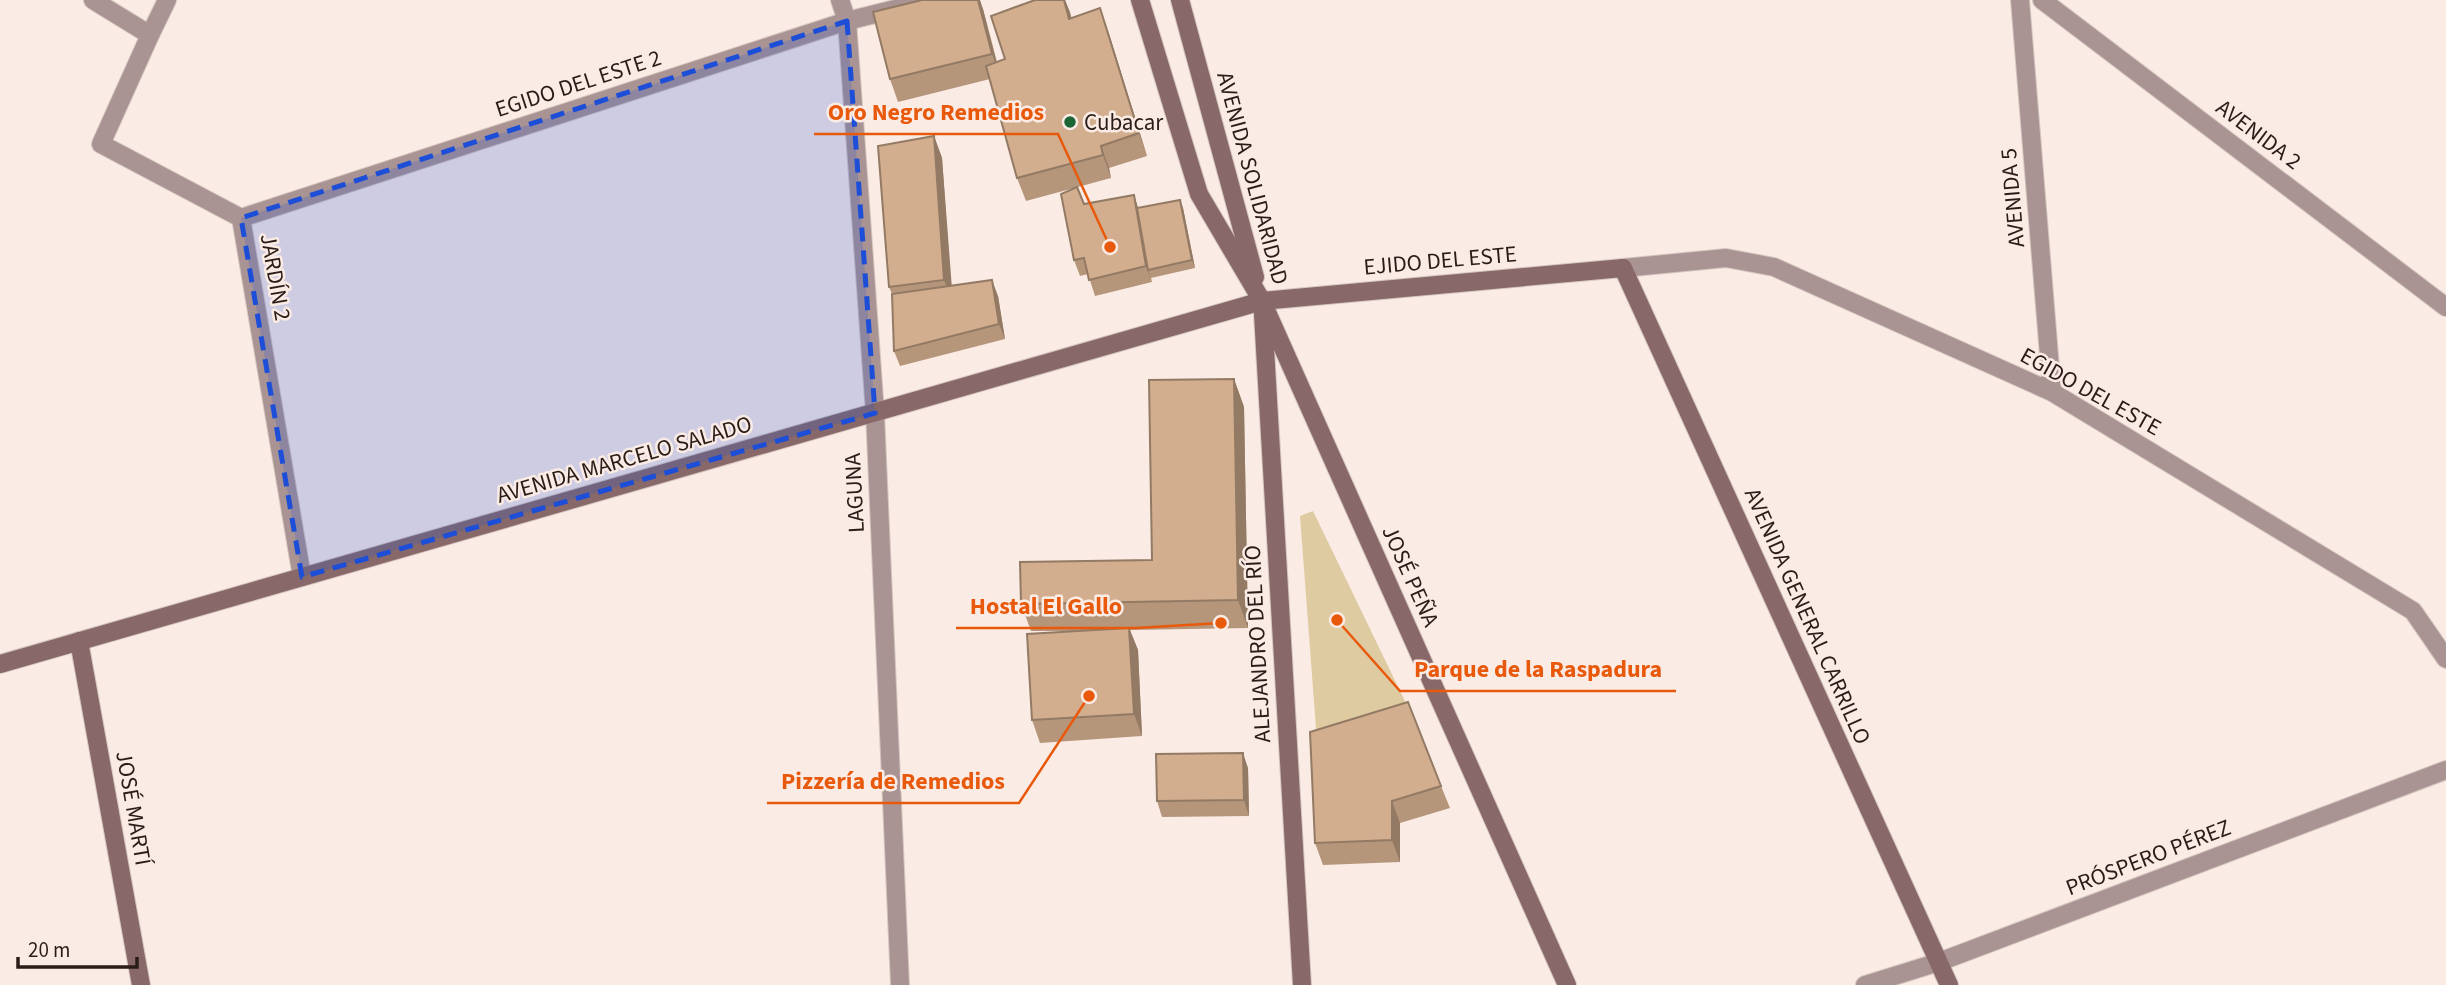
<svg xmlns="http://www.w3.org/2000/svg" width="2446" height="985" font-family="'Source Sans 3',sans-serif">
  <rect width="100%" height="100%" fill="#fbebe5"/>
  <polygon fill="#dfcba2" points="1313,511 1416,724 1318,755 1300,516"/>
  <g fill="none" stroke-linecap="round" stroke-linejoin="round">
    <g stroke="#d5c6c0" stroke-width="20">
      <g id="street">
        <polyline points="93,0 150,35 167,0"/>
        <polyline points="840,0 847,21 875,413 900,985"/>
        <polyline points="2020,0 2052,392"/>
        <polyline points="2042,0 2446,307"/>
        <polyline points="150,35 101,144 241,218"/>
        <polyline points="241,218 847,21 931,0"/>
        <polyline points="241,218 302,577"/>
        <polyline points="1623,268 1726,258 1774,267 2052,392 2413,611 2446,659"/>
        <polyline points="1865,985 1939,962 2446,770"/>
      </g>
    </g>
    <g stroke="#d5c6c0" stroke-width="20">
      <g id="secondary">
        <polyline points="1140,0 1199,194 1262,301 1567,985"/>
        <polyline points="1180,0 1255,277"/>
        <polyline points="1263,314 1302,985"/>
        <polyline points="79,641 141,985"/>
        <polyline points="0,664 1262,301 1623,268 1949,985"/>
      </g>
    </g>
    <use href="#street" stroke="#aa9493" stroke-width="18"/>
    <use href="#secondary" stroke="#886868" stroke-width="18"/>
  </g>
  <g fill="#b5967b">
    <polygon points="1035,0 1065,0 1071,18 1108,31 1147,156 1109,168 1111,178 1026,201 1017,178 990,79 898,102 890,79 983,9 997,62 1005,59"/>
    <polygon points="934,136 942,158 951,286 998,296 1005,339 900,366 894,351 892,294 889,287"/>
    <polygon points="1134,195 1138,208 1180,200 1183,208 1195,268 1151,278 1152,282 1095,296 1088,274 1080,276 1074,260 1084,204"/>
    <polygon points="1234,379 1244,407 1248,628 1130,630 1138,650 1142,736 1040,743 1032,720 1085,631 1031,631 1021,604 1152,560"/>
    <polygon points="1310,732 1441,786 1450,808 1400,823 1400,862 1323,865 1315,843"/>
    <polygon points="1248,768 1249,816 1162,817 1157,801"/>
  </g>
  <g fill="#937a64">
    <polygon points="978,0 980,0 983,9 1000,76 992,54"/>
    <polygon points="1064,0 1065,0 1070,12 1077,42 1069,19"/>
    <polygon points="1100,8 1108,31 1147,156 1139,133"/>
    <polygon points="934,136 942,158 953,302 944,280"/>
    <polygon points="1101,146 1109,168 1111,178 1103,155"/>
    <polygon points="1134,195 1139,211 1148,270 1152,282 1146,266"/>
    <polygon points="1180,200 1183,208 1195,268 1192,260"/>
    <polygon points="992,280 998,296 1005,339 999,324"/>
    <polygon points="1234,379 1244,407 1248,628 1238,600"/>
    <polygon points="1129,628 1138,650 1142,736 1134,714"/>
    <polygon points="1243,753 1248,768 1249,816 1244,800"/>
    <polygon points="1392,801 1400,823 1400,862 1392,840"/>
  </g>
  <g fill="#d2ae8f" stroke="#937a64" stroke-width="2">
    <polygon points="922,0 978,0 992,54 890,79 873,12"/>
    <polygon points="1035,0 1064,0 1069,19 1100,8 1139,133 1101,146 1103,155 1017,178 986,66 1005,59 991,16"/>
    <polygon points="934,136 944,280 889,287 878,146"/>
    <polygon points="1077,187 1084,204 1134,195 1146,266 1089,280 1084,258 1074,260 1061,194"/>
    <polygon points="1180,200 1192,260 1148,270 1137,208"/>
    <polygon points="992,280 999,324 894,351 892,294"/>
    <polygon points="1234,379 1238,600 1021,604 1020,562 1152,560 1149,380"/>
    <polygon points="1129,628 1134,714 1032,720 1027,634"/>
    <polygon points="1408,702 1441,786 1392,801 1392,840 1315,843 1310,732"/>
    <polygon points="1243,753 1244,800 1157,801 1156,754"/>
  </g>
  <path fill="#1d4ed8" fill-opacity="0.2" stroke="#1d4ed8" stroke-width="5" stroke-dasharray="14 9" stroke-linejoin="round" d="M847,21l28,392 -573,164 -61,-359z"/>
  <circle fill="#1b6634" stroke="#fbebe5" stroke-width="2.5" cx="1070" cy="122" r="7"/>
  <g text-anchor="middle" stroke-width="5" stroke-linejoin="round" paint-order="stroke">
    <g font-size="23" fill="#2a1c17" stroke="#fbebe5">
      <text transform="translate(578 83) rotate(-18)" y="8">EGIDO DEL ESTE 2</text>
      <text transform="translate(2259 134) rotate(37)" y="8">AVENIDA 2</text>
      <text transform="translate(1253 178) rotate(75)" y="8">AVENIDA SOLIDARIDAD</text>
      <text transform="translate(2012 198) rotate(-95)" y="8">AVENIDA 5</text>
      <text transform="translate(1440 260) rotate(-5)" y="8">EJIDO DEL ESTE</text>
      <text transform="translate(276 277) rotate(80)" y="8">JARDÍN 2</text>
      <text transform="translate(2091 391) rotate(29)" y="8">EGIDO DEL ESTE</text>
      <text transform="translate(624 459) rotate(-16)" y="8">AVENIDA MARCELO SALADO</text>
      <text transform="translate(854 493) rotate(-93)" y="8">LAGUNA</text>
      <text transform="translate(1411 576) rotate(66)" y="8">JOSÉ PEÑA</text>
      <text transform="translate(1808 616) rotate(66)" y="8">AVENIDA GENERAL CARRILLO</text>
      <text transform="translate(1257 644) rotate(-93)" y="8">ALEJANDRO DEL RÍO</text>
      <text transform="translate(134 808) rotate(80)" y="8">JOSÉ MARTÍ</text>
      <text transform="translate(2148 857) rotate(-21)" y="8">PRÓSPERO PÉREZ</text>
    </g>
    <g font-size="23" fill="#2a1c17" stroke="#fbebe5" text-anchor="start">
      <text x="1084" y="130">Cubacar</text>
    </g>
  </g>
  <path fill="none" stroke="#e8590c" stroke-width="2.5" d="M1110 247L1058 134H814M1221 623L1136 628H956M1337 620L1400 691H1676M1089 696L1019 803H767"/>
  <g fill="#e8590c" stroke="#fbebe5" stroke-width="2.5">
    <circle cx="1110" cy="247" r="7"/>
    <circle cx="1221" cy="623" r="7"/>
    <circle cx="1337" cy="620" r="7"/>
    <circle cx="1089" cy="696" r="7"/>
  </g>
  <g font-size="24" text-anchor="middle" font-weight="bold" fill="#e8590c" stroke="#fbebe5" stroke-width="5" stroke-linejoin="round" paint-order="stroke">
    <text x="936" y="120">Oro Negro Remedios</text>
    <text x="1046" y="614">Hostal El Gallo</text>
    <text x="1538" y="677">Parque de la Raspadura</text>
    <text x="893" y="789">Pizzería de Remedios</text>
  </g>
  <path d="M18 957v10h119v-10" fill="none" stroke="#2a1c17" stroke-width="3.5"/>
  <text x="28" y="957" font-size="21" fill="#2a1c17" stroke="#fbebe5" stroke-width="5" paint-order="stroke">20 m</text>
</svg>
